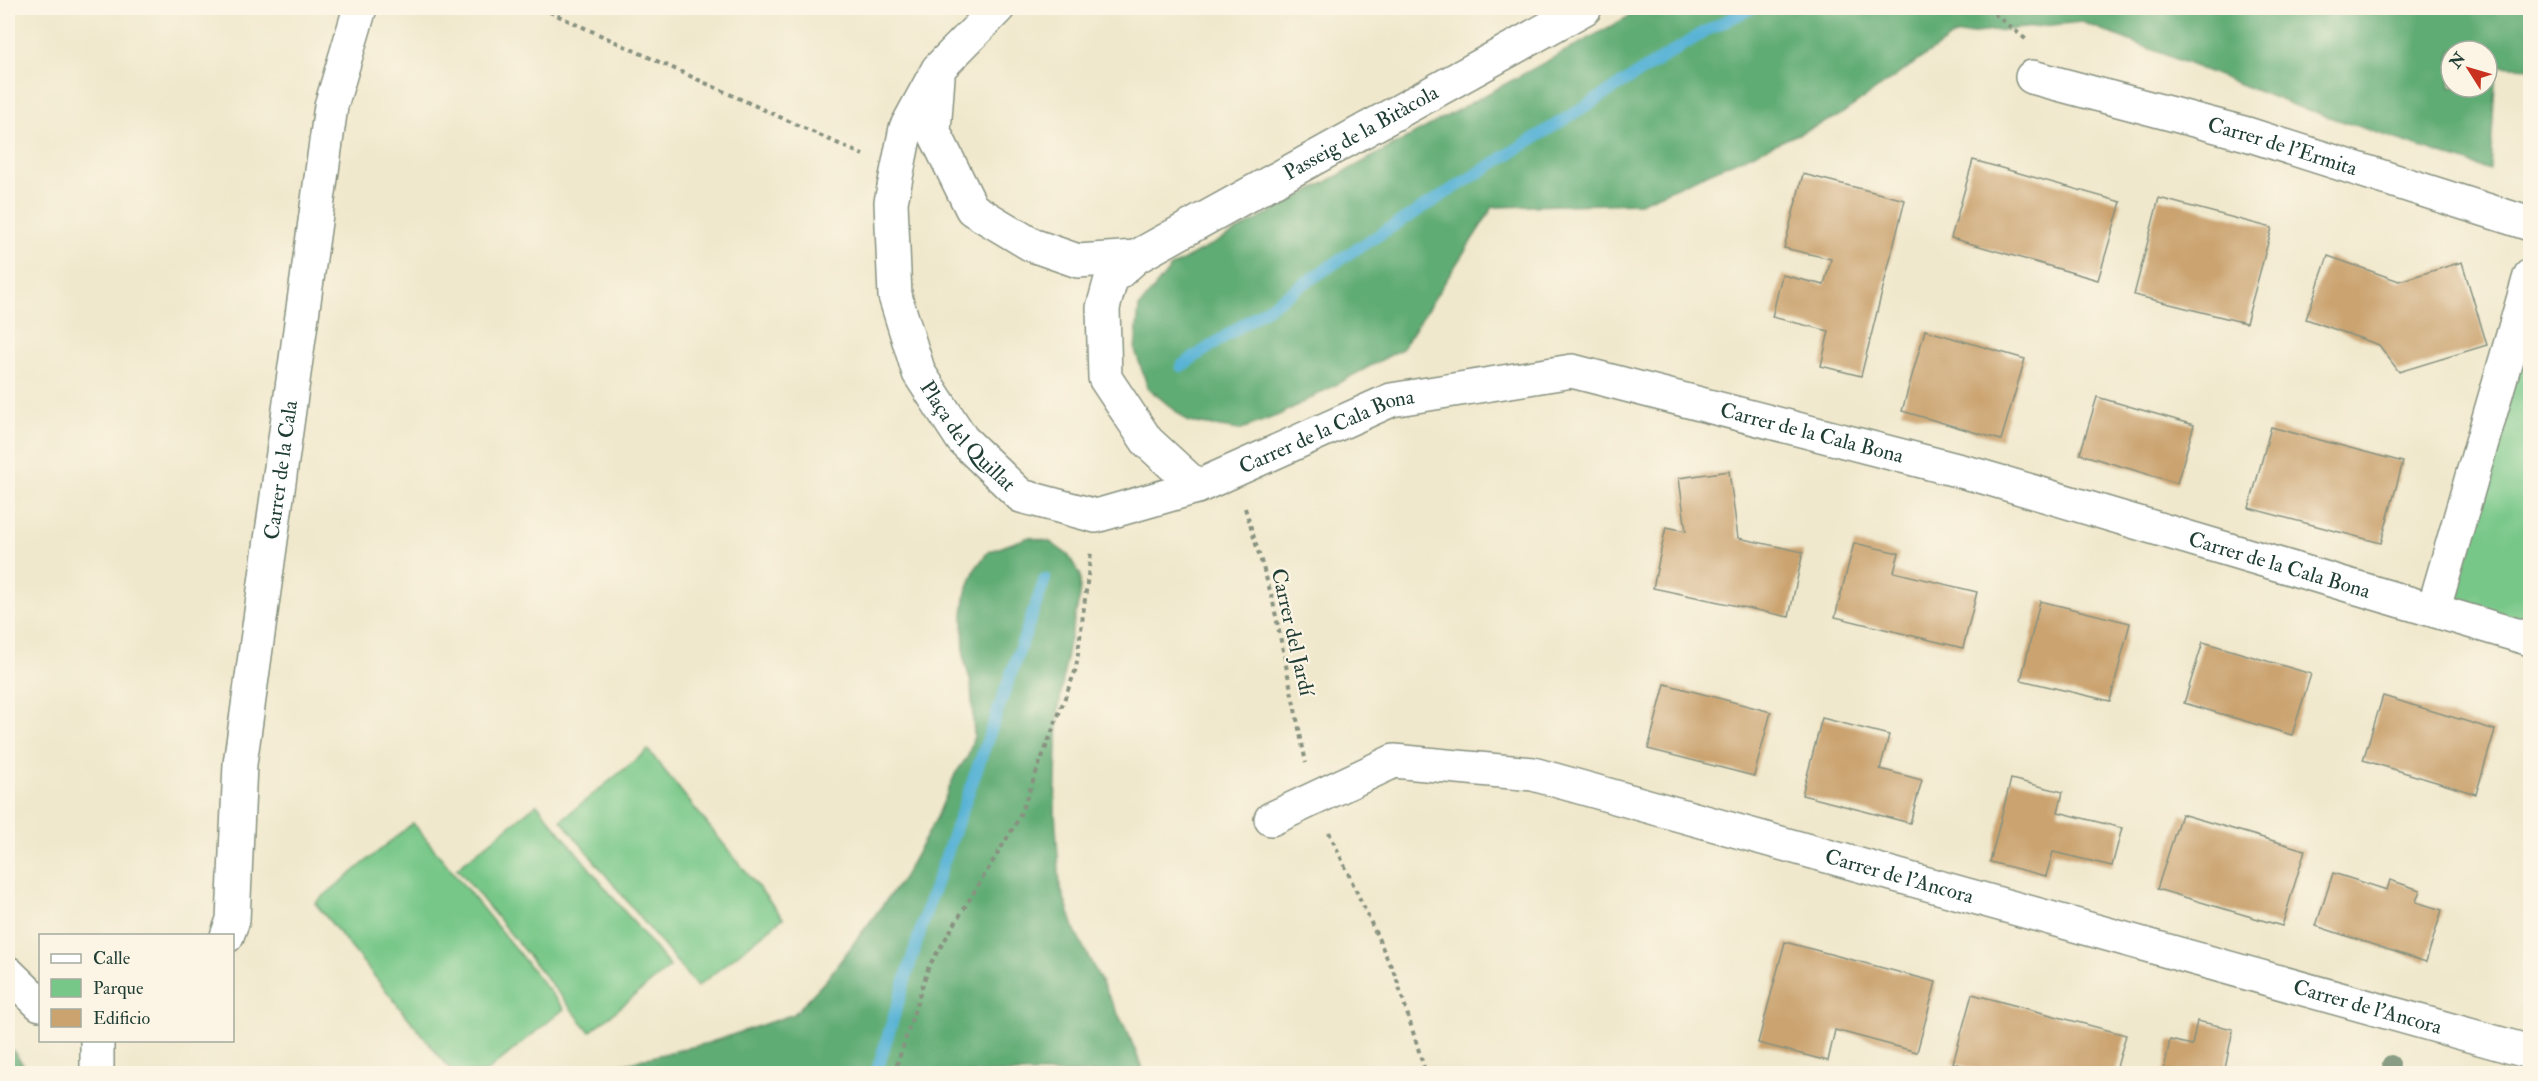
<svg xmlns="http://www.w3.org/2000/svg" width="2538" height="1081" font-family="'IM FELL Double Pica',serif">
  <rect width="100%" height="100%" fill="#fcf5e5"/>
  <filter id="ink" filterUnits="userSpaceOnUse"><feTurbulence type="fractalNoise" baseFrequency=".0167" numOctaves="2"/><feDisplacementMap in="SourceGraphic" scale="12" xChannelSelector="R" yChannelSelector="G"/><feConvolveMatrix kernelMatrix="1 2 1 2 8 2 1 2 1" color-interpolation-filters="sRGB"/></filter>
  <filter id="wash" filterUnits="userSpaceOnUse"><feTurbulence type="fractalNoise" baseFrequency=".008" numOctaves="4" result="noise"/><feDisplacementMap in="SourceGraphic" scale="24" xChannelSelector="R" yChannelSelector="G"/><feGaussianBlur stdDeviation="1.35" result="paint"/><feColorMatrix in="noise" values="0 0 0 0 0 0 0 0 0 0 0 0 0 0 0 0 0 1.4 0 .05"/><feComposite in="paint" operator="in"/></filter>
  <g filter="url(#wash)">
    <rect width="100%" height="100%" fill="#f0e8cc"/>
    <g fill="#77c788" stroke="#4b825e" stroke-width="1.5">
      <polygon points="2530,276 2530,639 2434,608"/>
      <polygon points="648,750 783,918 697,987 561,820"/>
      <polygon points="537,804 670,967 590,1032 457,868"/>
      <polygon points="413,823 564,1009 485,1073 453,1073 315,903"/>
    </g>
    <g fill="#61ac74" stroke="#407454" stroke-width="1.5" fill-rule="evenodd">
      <path d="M1644,8h886v60l-34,-2 -6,104 -197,-65 -211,-83 -127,13 -118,82 -197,86 -147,4 -91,142 -123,66 -40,15 -50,-8 -41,-34 -13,-38 4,-43 32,-40zM2451,51h36v36h-36z"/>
      <polygon points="1029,537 1050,542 1068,555 1080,574 1080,596 1068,647 1058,714 1055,812 1060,886 1076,933 1129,1035 1144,1073 586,1073 708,1043 794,1014 826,980 903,878 937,817 955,774 968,756 974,736 971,683 964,659 963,614 966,592 975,569 988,552"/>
      <polygon points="8,1044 28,1071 28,1073 8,1073"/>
    </g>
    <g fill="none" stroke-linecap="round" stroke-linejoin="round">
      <g stroke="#58b3d6" stroke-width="12">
        <polyline points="1181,366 1350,253 1706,31 1752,8"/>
        <polyline points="876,1074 929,903 1045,579"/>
      </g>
    </g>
    <g id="blocks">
      <g fill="#caa36f">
        <polygon points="1973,160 2121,202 2098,280 1951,238"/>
        <polygon points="1803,174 1905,200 1861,376 1821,366 1829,331 1772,317 1782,275 1824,285 1831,259 1784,248"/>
        <polygon points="2159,198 2272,228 2246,323 2134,295"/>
        <polygon points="2328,256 2399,281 2462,262 2487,345 2399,372 2379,345 2306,319"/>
        <polygon points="1925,330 2025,359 2001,440 1902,411"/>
        <polygon points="2097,397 2194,425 2177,483 2080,454"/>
        <polygon points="2271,427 2403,462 2381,543 2249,508"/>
        <polygon points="1729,471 1738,538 1803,552 1789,617 1653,588 1666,527 1686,531 1679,478"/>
        <polygon points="1854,543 1899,553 1894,572 1977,592 1963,648 1835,617"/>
        <polygon points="2040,601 2130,623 2110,701 2021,680"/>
        <polygon points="2203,642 2311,674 2292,735 2184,703"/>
        <polygon points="1665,684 1771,712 1754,776 1648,749"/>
        <polygon points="2383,696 2495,730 2476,794 2363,760"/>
        <polygon points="1822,718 1889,735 1880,769 1922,780 1910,823 1802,795"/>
        <polygon points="2011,779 2063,792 2058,812 2122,828 2112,866 2053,852 2046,876 1990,862"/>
        <polygon points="2181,814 2305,850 2282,926 2157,889"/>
        <polygon points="2333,873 2387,890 2390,880 2420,890 2416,902 2442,910 2426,962 2316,926"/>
        <polygon points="1785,942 1936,982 1917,1052 1835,1030 1828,1061 1758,1043"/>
        <polygon points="1972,994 2126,1035 2115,1074 1991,1074 1953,1063"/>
        <polygon points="2197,1021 2233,1029 2225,1069 2239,1074 2163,1074 2170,1040 2192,1045"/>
      </g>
    </g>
  </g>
  <g filter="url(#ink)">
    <use href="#blocks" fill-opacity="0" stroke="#889280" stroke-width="1.5"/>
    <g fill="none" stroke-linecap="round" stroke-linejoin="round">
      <g stroke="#889280" stroke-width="36">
        <g id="minor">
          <path id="s1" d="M998,8l-60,61 -32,59 -15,74 4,94 24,77 43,66 59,57 75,20 101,-29 194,-87 181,-29 408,105 550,163"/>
          <polyline points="938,77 934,132 972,209 1032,245 1078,261 1136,257"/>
          <path id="s2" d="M2032,77l215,57 283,90"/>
          <path id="s3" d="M1197,487l-50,-46 -42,-63 -2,-70 8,-29 25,-22 449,-249"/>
          <polyline points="2434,608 2530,276"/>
          <path id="s4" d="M1271,819l123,-58 139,13 997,278"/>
          <path id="s5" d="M227,936l6,-16 7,-156 91,-658 29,-98"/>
          <polyline points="8,973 40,1004"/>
          <polyline points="97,1074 97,1040"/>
        </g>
      </g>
      <g stroke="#889280" stroke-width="4" stroke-dasharray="4.5 4.5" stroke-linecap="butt">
        <polyline points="541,8 863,155"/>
        <polyline points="1987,8 2028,41"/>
        <polyline points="1245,508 1272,597 1306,763"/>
        <polyline points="1329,832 1396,977 1426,1074"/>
        <polyline points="894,1074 929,966 1018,820 1076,669 1091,552"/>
      </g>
      <use href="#minor" stroke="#fff" stroke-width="33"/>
    </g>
    <circle fill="#899d84" cx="2391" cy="1064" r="9"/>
  </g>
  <g text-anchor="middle" stroke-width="4.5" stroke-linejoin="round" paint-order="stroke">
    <g font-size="21" fill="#1f3d34" stroke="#fcf5e5">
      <text dy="7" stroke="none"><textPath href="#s3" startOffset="534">Passeig de la Bitàcola</textPath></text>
      <text dy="7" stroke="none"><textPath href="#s2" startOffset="260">Carrer de l'Ermita</textPath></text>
      <text dy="7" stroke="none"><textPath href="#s1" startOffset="888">Carrer de la Cala Bona</textPath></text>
      <text dy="7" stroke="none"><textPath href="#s1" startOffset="1390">Carrer de la Cala Bona</textPath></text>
      <text dy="7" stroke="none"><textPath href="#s1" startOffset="483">Plaça del Quillat</textPath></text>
      <text dy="7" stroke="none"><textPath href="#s5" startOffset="470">Carrer de la Cala</textPath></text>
      <text dy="7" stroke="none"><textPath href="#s1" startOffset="1876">Carrer de la Cala Bona</textPath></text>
      <text transform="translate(1293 632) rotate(77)" y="7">Carrer del Jardí</text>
      <text dy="7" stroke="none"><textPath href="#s4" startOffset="656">Carrer de l'Ancora</textPath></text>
      <text dy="7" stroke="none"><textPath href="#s4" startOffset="1142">Carrer de l'Ancora</textPath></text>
    </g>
  </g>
  <rect width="2538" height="1081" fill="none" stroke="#fcf5e5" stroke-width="30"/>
  <rect x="39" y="934" width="195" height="108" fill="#fcf5e5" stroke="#a4ab9e" stroke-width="1.5"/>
  <rect x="51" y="954" width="30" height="9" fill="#ffffff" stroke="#a4ab9e" stroke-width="1.5"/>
  <text x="93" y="964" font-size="18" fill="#1f3d34">Calle</text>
  <rect x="51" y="979" width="30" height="18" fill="#77c788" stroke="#a4ab9e" stroke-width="1.5"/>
  <text x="93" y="994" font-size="18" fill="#1f3d34">Parque</text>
  <rect x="51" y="1009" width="30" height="18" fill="#caa36f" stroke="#a4ab9e" stroke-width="1.5"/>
  <text x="93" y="1024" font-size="18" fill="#1f3d34">Edificio</text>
  <g transform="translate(2469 69) rotate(307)"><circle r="28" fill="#fcf5e5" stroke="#a4ab9e" stroke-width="1.5"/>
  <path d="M0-4.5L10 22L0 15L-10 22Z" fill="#c8321e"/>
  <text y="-9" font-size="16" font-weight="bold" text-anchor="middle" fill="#1f3d34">N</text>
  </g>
</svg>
